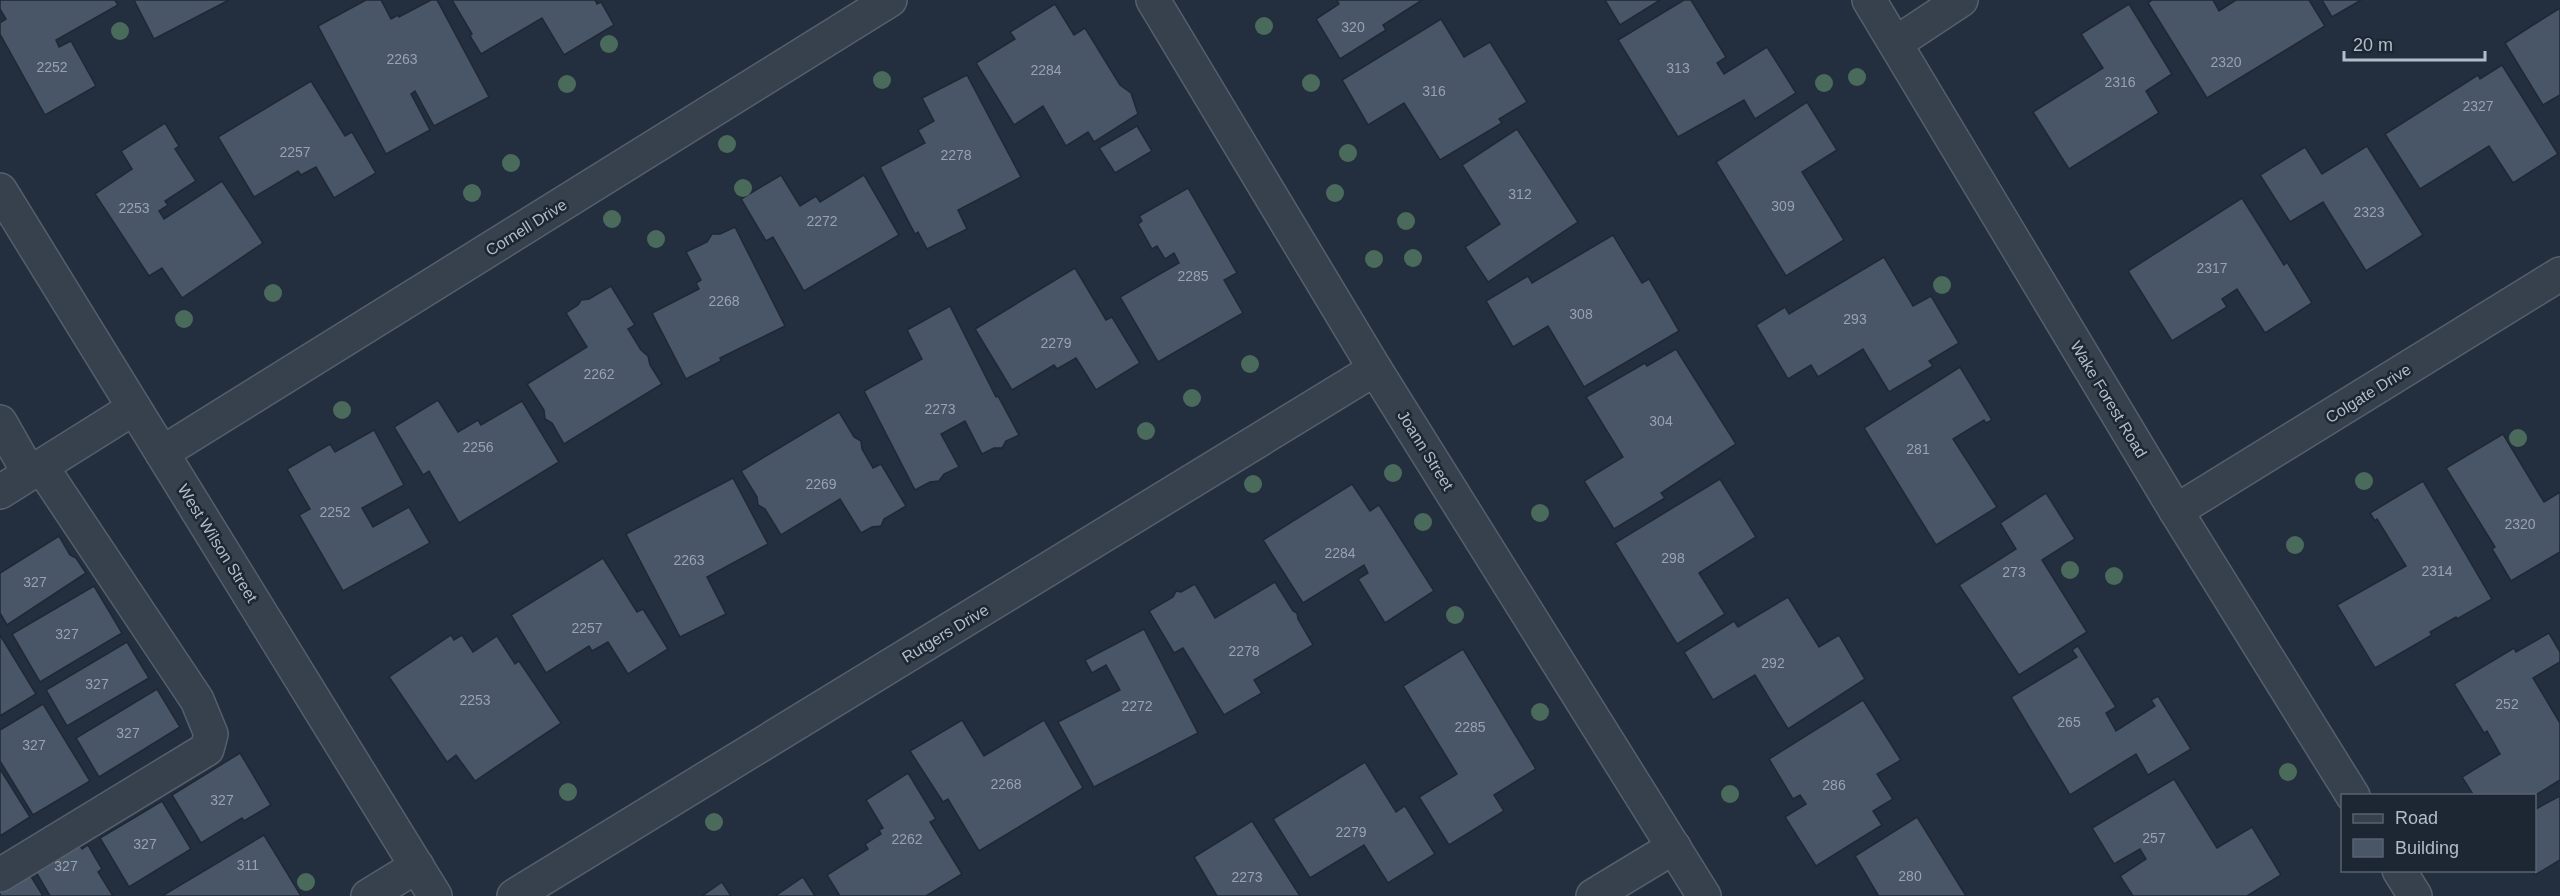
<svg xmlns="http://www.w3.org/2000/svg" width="2560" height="896" font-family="Arial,sans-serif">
  <rect width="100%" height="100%" fill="#232f3e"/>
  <g fill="#495667" stroke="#1f2835" stroke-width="1.5">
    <polygon points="0,0 115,0 118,5 56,40 59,47 71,41 96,86 45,115 0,34 0,23 6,19 0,9"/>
    <polygon points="134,0 229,0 154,39"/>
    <polygon points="366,0 381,0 391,19 398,15 399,17 431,0 437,0 489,97 434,126 415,91 411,94 430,130 386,154 318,26"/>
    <polygon points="452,0 595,0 597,4 601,2 614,25 564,55 542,18 481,54 470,36 472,34"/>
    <polygon points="1337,0 1422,0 1383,25 1386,30 1340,59 1316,19 1339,4"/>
    <polygon points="1605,0 1660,0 1620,25"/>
    <polygon points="1684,0 1691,0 1726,57 1717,63 1724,74 1767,47 1796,93 1755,119 1744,100 1678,137 1618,40"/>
    <polygon points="2152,0 2213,0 2219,11 2236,0 2309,0 2325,26 2207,98 2148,3"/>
    <polygon points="2322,0 2361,0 2332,17"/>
    <polygon points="1055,4 1074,35 1085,28 1120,85 1131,93 1138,114 1094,142 1088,132 1066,146 1043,106 1014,125 976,63 1015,39 1010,32"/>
    <polygon points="2129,4 2172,74 2146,91 2159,113 2069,169 2033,112 2103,68 2081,34"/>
    <polygon points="2560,8 2560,95 2543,105 2505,43"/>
    <polygon points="1441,19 1464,57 1490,42 1527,102 1499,119 1502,123 1440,160 1404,103 1368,125 1342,80"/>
    <polygon points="2502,65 2558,154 2513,183 2489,146 2420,189 2385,134 2478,75 2480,79"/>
    <polygon points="967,75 1021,177 958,210 967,229 927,249 918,232 915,234 880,167 925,143 918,130 934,121 922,98"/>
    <polygon points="311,81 345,136 352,132 376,173 334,198 316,167 301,175 298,171 254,197 218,137"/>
    <polygon points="1807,102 1837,150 1802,172 1844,240 1786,276 1716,162"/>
    <polygon points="165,123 179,146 175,149 196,181 165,201 168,205 159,211 164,219 222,181 263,243 182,298 162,268 149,276 95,194 132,169 121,151"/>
    <polygon points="1137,126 1152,151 1115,173 1099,148"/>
    <polygon points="1517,129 1578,222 1488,282 1465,247 1500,224 1462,165"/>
    <polygon points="2367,146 2423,235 2366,271 2323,202 2290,222 2260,175 2305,147 2322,174"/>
    <polygon points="781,175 800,206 816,196 820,202 864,175 899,235 804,291 773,237 766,241 741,199"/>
    <polygon points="1188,188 1237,273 1224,280 1243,313 1158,362 1120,297 1179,263 1174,253 1165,259 1157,246 1152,249 1138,224 1142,221 1139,216"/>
    <polygon points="2242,198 2284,265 2287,262 2312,303 2265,333 2237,289 2222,299 2227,307 2172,341 2128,271"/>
    <polygon points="735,227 785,326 720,358 721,361 686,379 652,313 699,289 696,283 701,280 686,252 707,242 712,234 720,234"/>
    <polygon points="1613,235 1642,283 1649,279 1679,331 1584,387 1548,326 1513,347 1486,301 1528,276 1532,283"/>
    <polygon points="1884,257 1913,306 1931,296 1959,343 1929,361 1933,366 1889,392 1863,349 1818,377 1811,365 1788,379 1756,325 1785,307 1789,314"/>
    <polygon points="1075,268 1106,320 1112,317 1140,363 1096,390 1076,358 1057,369 1054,365 1012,390 975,329"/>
    <polygon points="611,286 635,325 628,329 641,350 648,356 650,365 662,384 564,444 552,423 545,419 544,410 527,384 587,347 566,313 578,305 581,300 589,299"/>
    <polygon points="950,306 996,397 998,396 1019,435 1006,441 1002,448 994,448 982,454 965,421 941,434 959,467 944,474 939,481 930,482 915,490 864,391 922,359 907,330"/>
    <polygon points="1676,349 1736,444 1661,493 1665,498 1614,529 1584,481 1623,457 1586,397 1645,363 1647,366"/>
    <polygon points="1960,367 1992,420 1986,423 1984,420 1953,439 1997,507 1936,545 1864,428"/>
    <polygon points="438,400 458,432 478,420 481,425 522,401 559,462 459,523 429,471 423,475 394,427"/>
    <polygon points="839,412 854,437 861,441 862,449 873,468 881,464 906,506 884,519 881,526 872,527 861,533 840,499 781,535 765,509 758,505 757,497 741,471"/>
    <polygon points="374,430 404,485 362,508 373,527 409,507 430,543 343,591 299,515 310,509 287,469 330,444 335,452"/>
    <polygon points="2503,434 2544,502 2560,492 2560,552 2511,581 2492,549 2495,547 2446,468"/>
    <polygon points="733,478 768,544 707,577 726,614 680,637 626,534"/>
    <polygon points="1720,479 1756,537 1699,573 1725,614 1677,644 1615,543"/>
    <polygon points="2423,481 2492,599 2457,619 2456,617 2430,632 2432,635 2375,668 2337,605 2406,566 2377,519 2375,521 2370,513"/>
    <polygon points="1352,484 1370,511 1379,505 1434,591 1385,623 1358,579 1368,573 1364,565 1303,603 1263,540"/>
    <polygon points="2046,493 2075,539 2042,560 2087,632 2019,675 1959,585 2016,549 2000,523"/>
    <polygon points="59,536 70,555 76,558 86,573 7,625 0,613 0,573"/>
    <polygon points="603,558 637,612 643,609 668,649 628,674 608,642 592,651 589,646 546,673 511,615"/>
    <polygon points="1275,582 1293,611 1297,613 1298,619 1313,645 1254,680 1262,693 1224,715 1183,648 1174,653 1149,611 1173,597 1176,591 1181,592 1195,584 1215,618"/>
    <polygon points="94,586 122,633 40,682 12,634"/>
    <polygon points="1788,597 1819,647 1839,635 1865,679 1788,729 1755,675 1713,700 1684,652 1734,621 1738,627"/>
    <polygon points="1144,629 1198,733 1094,787 1058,722 1120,690 1106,665 1092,673 1085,660"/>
    <polygon points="2549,633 2560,652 2560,662 2533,678 2560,723 2560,780 2534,796 2474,796 2462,777 2500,754 2487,731 2484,733 2454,684 2514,648 2516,652"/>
    <polygon points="0,635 36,694 0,716"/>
    <polygon points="451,635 454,640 462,635 473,652 497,636 515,664 519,661 561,723 475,781 456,755 447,762 389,677"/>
    <polygon points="127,642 149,678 67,726 46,690"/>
    <polygon points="2078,646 2116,707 2106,713 2116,731 2155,706 2151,700 2158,696 2191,749 2148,775 2136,754 2070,795 2011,697 2077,657 2072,650"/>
    <polygon points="1463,649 1536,769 1494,795 1504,811 1449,845 1419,797 1457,774 1403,686"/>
    <polygon points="157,689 180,727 99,777 76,738"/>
    <polygon points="1863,700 1901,760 1877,774 1893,799 1873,811 1882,825 1816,866 1785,817 1806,804 1800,795 1793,799 1769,759"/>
    <polygon points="43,704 90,781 33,815 0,761 0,730"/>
    <polygon points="962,720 984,756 1044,720 1083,788 979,851 948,799 943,802 910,751"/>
    <polygon points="240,753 271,805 244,821 242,818 201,843 172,795"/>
    <polygon points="1365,762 1396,812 1405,806 1435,854 1388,883 1364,845 1310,878 1273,819"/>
    <polygon points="0,769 30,817 0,836"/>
    <polygon points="908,773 936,819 930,822 962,874 926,896 840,896 827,875 868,849 865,844 881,834 879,830 883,828 866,800"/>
    <polygon points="2174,779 2217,848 2252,827 2281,875 2247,896 2133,896 2120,876 2146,859 2140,849 2114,864 2092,828"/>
    <polygon points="2560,796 2560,860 2535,875 2532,870 2534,870 2534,810"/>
    <polygon points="162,801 191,849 129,887 100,838"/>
    <polygon points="1917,817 1966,896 1876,896 1878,895 1855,856"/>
    <polygon points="1252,821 1300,896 1217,896 1194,857"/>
    <polygon points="264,835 301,896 162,896"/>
    <polygon points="74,836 82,849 88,845 102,869 98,872 113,896 50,896 30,862"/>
    <polygon points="24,865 43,896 0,896 0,880"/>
    <polygon points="803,877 815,896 775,896"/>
    <polygon points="722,882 731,896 702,896"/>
  </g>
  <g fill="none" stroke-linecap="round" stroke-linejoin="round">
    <g stroke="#565f6c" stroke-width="36">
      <g id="minor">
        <polyline points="1153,0 1375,369 1704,896"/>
        <polyline points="1869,0 2176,511 2353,796"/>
        <polyline points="1896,43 1961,0"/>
        <polyline points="0,190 435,896"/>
        <polyline points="0,422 29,473"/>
        <polyline points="162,453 890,0"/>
        <polyline points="0,492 134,408"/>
        <polyline points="2176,511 2560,274"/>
        <polyline points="2399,870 2415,896"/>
        <polyline points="0,875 207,749 211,734 197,700 41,466"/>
        <polyline points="368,896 417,866"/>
        <polyline points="514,896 1375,369"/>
        <polyline points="1593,896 1674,847"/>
      </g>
    </g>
    <use href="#minor" stroke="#37414e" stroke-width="33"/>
  </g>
  <g fill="#4a6a5c">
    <circle cx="1264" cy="26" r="9"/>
    <circle cx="120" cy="31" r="9"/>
    <circle cx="609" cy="44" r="9"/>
    <circle cx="1857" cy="77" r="9"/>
    <circle cx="882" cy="80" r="9"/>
    <circle cx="1311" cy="83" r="9"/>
    <circle cx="1824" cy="83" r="9"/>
    <circle cx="567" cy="84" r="9"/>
    <circle cx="727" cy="144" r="9"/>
    <circle cx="1348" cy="153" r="9"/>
    <circle cx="511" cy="163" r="9"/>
    <circle cx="743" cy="188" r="9"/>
    <circle cx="472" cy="193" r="9"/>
    <circle cx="1335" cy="193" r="9"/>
    <circle cx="612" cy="219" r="9"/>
    <circle cx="1406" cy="221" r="9"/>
    <circle cx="656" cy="239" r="9"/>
    <circle cx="1413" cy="258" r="9"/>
    <circle cx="1374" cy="259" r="9"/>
    <circle cx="1942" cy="285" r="9"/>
    <circle cx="273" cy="293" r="9"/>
    <circle cx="184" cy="319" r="9"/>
    <circle cx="1250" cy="364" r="9"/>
    <circle cx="1192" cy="398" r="9"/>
    <circle cx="342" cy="410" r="9"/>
    <circle cx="1146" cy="431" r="9"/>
    <circle cx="2518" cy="438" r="9"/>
    <circle cx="1393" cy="473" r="9"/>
    <circle cx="2364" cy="481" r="9"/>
    <circle cx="1253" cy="484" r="9"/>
    <circle cx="1540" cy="513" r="9"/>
    <circle cx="1423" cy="522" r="9"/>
    <circle cx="2295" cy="545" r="9"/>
    <circle cx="2070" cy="570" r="9"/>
    <circle cx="2114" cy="576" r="9"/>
    <circle cx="1455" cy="615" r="9"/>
    <circle cx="1540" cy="712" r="9"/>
    <circle cx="2288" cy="772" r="9"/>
    <circle cx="568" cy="792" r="9"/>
    <circle cx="1730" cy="794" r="9"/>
    <circle cx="714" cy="822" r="9"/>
    <circle cx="306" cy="882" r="9"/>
  </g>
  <g text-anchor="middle" stroke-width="5" stroke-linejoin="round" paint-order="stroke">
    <g font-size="14" fill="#98a2b0">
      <text x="1353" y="32">320</text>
      <text x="402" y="64">2263</text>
      <text x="2226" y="67">2320</text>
      <text x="52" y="72">2252</text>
      <text x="1678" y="73">313</text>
      <text x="1046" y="75">2284</text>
      <text x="2120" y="87">2316</text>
      <text x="1434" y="96">316</text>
      <text x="2478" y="111">2327</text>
      <text x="295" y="157">2257</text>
      <text x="956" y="160">2278</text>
      <text x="1520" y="199">312</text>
      <text x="1783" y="211">309</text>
      <text x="134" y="213">2253</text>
      <text x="2369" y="217">2323</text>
      <text x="822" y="226">2272</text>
      <text x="2212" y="273">2317</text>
      <text x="1193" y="281">2285</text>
      <text x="724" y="306">2268</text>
      <text x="1581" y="319">308</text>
      <text x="1855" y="324">293</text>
      <text x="1056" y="348">2279</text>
      <text x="599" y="379">2262</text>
      <text x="940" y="414">2273</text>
      <text x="1661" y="426">304</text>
      <text x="478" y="452">2256</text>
      <text x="1918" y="454">281</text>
      <text x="821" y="489">2269</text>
      <text x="335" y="517">2252</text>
      <text x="2520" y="529">2320</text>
      <text x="1340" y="558">2284</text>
      <text x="1673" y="563">298</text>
      <text x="689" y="565">2263</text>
      <text x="2437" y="576">2314</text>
      <text x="2014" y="577">273</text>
      <text x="35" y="587">327</text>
      <text x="587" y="633">2257</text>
      <text x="67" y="639">327</text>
      <text x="1244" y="656">2278</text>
      <text x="1773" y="668">292</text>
      <text x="97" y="689">327</text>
      <text x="475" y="705">2253</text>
      <text x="2507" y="709">252</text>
      <text x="1137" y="711">2272</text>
      <text x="2069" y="727">265</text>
      <text x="1470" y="732">2285</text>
      <text x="128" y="738">327</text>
      <text x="34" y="750">327</text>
      <text x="1006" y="789">2268</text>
      <text x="1834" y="790">286</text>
      <text x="222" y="805">327</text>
      <text x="1351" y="837">2279</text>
      <text x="2154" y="843">257</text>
      <text x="907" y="844">2262</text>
      <text x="145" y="849">327</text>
      <text x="248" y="870">311</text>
      <text x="66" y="871">327</text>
      <text x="1910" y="881">280</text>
      <text x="1247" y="882">2273</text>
    </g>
    <g font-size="16" fill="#b3bcc9" stroke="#1d2633">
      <text transform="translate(526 227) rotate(-32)" y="6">Cornell Drive</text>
      <text transform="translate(2368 393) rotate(-32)" y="6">Colgate Drive</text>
      <text transform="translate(2109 399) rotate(59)" y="6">Wake Forest Road</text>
      <text transform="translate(1426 450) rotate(58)" y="6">Joann Street</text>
      <text transform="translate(218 543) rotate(58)" y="6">West Wilson Street</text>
      <text transform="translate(945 633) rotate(-31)" y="6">Rutgers Drive</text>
    </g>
  </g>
  <rect x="2341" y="794" width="195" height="78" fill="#1d2633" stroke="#59626f" stroke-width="1.5"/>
  <rect x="2353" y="814" width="30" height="9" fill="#37414e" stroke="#59626f" stroke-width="1.5"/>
  <text x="2395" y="824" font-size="18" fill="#b3bcc9">Road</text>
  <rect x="2353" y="839" width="30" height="18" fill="#495667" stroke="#59626f" stroke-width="1.5"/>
  <text x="2395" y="854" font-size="18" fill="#b3bcc9">Building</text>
  <path d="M2344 51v9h141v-9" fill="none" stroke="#b3bcc9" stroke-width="3"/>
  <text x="2353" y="51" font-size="18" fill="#b3bcc9" stroke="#1d2633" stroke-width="4.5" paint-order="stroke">20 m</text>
</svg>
